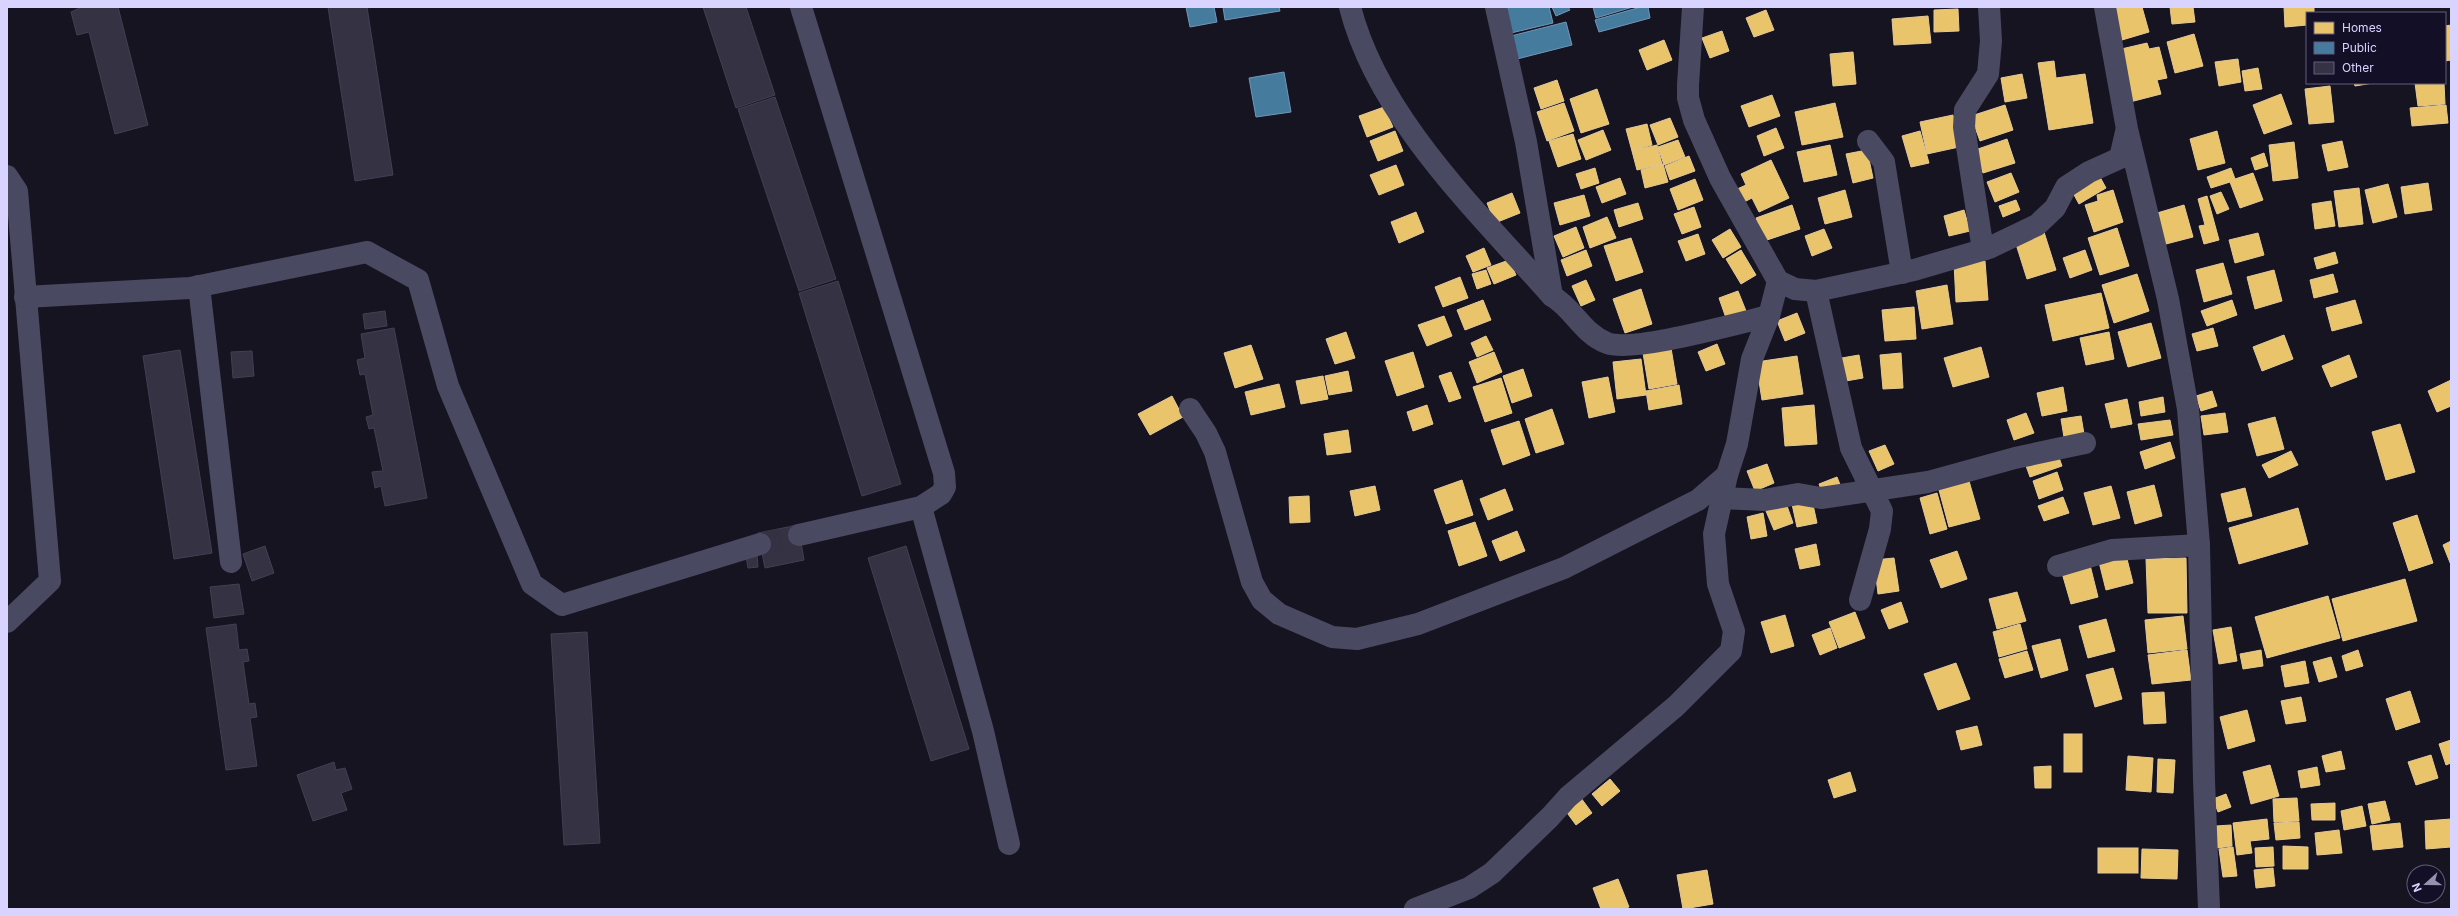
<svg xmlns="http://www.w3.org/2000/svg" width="2458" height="916" font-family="Inter,sans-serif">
  <rect width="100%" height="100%" fill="#161421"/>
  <g fill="#e9c46a" stroke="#e4c997">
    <polygon points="2118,7 2142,7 2149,32 2122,40 2113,8"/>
    <polygon points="2170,7 2193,7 2195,22 2172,24"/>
    <polygon points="2284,7 2314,7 2314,13 2307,13 2307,25 2285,27"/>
    <polygon points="1958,9 1959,31 1934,32 1934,10"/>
    <polygon points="1766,10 1774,30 1754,37 1746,18"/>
    <polygon points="1928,16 1931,43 1894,45 1892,19"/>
    <polygon points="2451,25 2451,60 2445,61 2445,26"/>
    <polygon points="1722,31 1729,51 1710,58 1702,38"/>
    <polygon points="2194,34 2203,66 2175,73 2167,42"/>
    <polygon points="1664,40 1672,60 1647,70 1639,50"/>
    <polygon points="2147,43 2149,49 2159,47 2167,78 2157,80 2161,94 2130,102 2117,50"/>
    <polygon points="1853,52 1856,84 1833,86 1830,54"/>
    <polygon points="2238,59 2241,82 2219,86 2215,62"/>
    <polygon points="2054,61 2056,78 2085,74 2093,123 2049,130 2038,63"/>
    <polygon points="2258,68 2262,89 2245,91 2242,71"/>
    <polygon points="2022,74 2027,98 2005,102 2001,78"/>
    <polygon points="1557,80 1564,101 1541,109 1534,88"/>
    <polygon points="2354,83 2373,83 2355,86"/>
    <polygon points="2415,83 2444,83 2445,104 2418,106"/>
    <polygon points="2330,86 2334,122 2309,124 2305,89"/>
    <polygon points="1597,89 1609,124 1581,133 1570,99"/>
    <polygon points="2281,94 2292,124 2264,134 2253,105"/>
    <polygon points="1772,95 1780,116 1749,127 1741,106"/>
    <polygon points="1564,103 1574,131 1547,141 1537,112"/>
    <polygon points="1835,103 1843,137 1802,145 1795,112"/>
    <polygon points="2005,105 2013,130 1980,141 1971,116"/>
    <polygon points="2446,105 2448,123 2412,126 2410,108"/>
    <polygon points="1384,107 1393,127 1367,137 1359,116"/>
    <polygon points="1953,115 1959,147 1927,154 1920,122"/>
    <polygon points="1670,118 1678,137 1658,145 1650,125"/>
    <polygon points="1647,124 1652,145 1632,151 1626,129"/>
    <polygon points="1776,128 1784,148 1764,156 1757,136"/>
    <polygon points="1603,130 1611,150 1586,160 1578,140"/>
    <polygon points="1395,131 1403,151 1378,161 1370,141"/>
    <polygon points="1920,131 1929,163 1911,167 1902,136"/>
    <polygon points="2217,131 2225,163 2198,170 2190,139"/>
    <polygon points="1573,134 1581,159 1558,167 1549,141"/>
    <polygon points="2007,139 2015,163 1983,173 1975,150"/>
    <polygon points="1678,140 1685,157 1664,165 1658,147"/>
    <polygon points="2342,141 2348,167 2328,171 2322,145"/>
    <polygon points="2294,142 2298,178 2273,181 2269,145"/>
    <polygon points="1657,145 1662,164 1637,170 1632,151"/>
    <polygon points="1830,145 1837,175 1804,182 1797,152"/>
    <polygon points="1867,150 1873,178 1853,183 1846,154"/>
    <polygon points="2264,153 2268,166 2255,170 2251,158"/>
    <polygon points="1689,156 1695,171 1670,180 1665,166"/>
    <polygon points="1771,160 1789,198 1759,212 1752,198 1742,203 1735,190 1746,185 1741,174"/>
    <polygon points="1663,164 1668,182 1645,188 1641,170"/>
    <polygon points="1396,165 1404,185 1379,195 1370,175"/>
    <polygon points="1595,168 1599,183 1581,189 1576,174"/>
    <polygon points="2231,168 2235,179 2253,173 2263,200 2240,208 2230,182 2211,188 2207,177"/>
    <polygon points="2011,173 2019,192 1995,202 1987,182"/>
    <polygon points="2100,177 2106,188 2079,204 2073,193"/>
    <polygon points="1620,178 1626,194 1602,203 1596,187"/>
    <polygon points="1695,179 1703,200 1678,210 1670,189"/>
    <polygon points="2428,183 2432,210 2405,214 2401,187"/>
    <polygon points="2388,184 2397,217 2373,223 2365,190"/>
    <polygon points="2359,188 2363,224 2339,227 2334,191"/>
    <polygon points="1845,190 1852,217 1825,224 1818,198"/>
    <polygon points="2113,190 2123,222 2094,232 2085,205 2098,201 2097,195"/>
    <polygon points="2221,192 2229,209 2217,214 2210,196"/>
    <polygon points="1512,193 1520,213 1495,223 1487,203"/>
    <polygon points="1584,195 1590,216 1560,225 1554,203"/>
    <polygon points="2207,196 2219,240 2204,244 2199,226 2205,225 2198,199"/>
    <polygon points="2016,200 2020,210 2003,217 1999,206"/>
    <polygon points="2331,201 2335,226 2315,229 2312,204"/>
    <polygon points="1638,203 1643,219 1619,227 1614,210"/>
    <polygon points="1792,205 1800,229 1764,241 1756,218"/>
    <polygon points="2184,205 2193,237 2166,244 2157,213"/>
    <polygon points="1694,207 1701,227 1682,234 1674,214"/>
    <polygon points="1964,210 1970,231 1949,236 1944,216"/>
    <polygon points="1416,212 1424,232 1399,243 1391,222"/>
    <polygon points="1607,217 1616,238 1590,248 1583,227"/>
    <polygon points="1576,227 1584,248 1563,257 1554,236"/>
    <polygon points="2117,228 2129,266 2100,275 2088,238"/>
    <polygon points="1730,229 1741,247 1723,258 1712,240"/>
    <polygon points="1824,229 1832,248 1812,256 1805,236"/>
    <polygon points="2044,232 2056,270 2027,279 2015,241"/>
    <polygon points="2258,233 2264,255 2235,263 2229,240"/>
    <polygon points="1698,234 1705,254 1686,261 1678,241"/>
    <polygon points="1631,238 1643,272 1616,281 1604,246"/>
    <polygon points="1484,248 1491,265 1473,272 1466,256"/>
    <polygon points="1586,250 1592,266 1567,276 1561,260"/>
    <polygon points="1741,250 1756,275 1741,284 1726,259"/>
    <polygon points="2085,250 2092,270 2070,278 2063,258"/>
    <polygon points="2335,252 2338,263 2317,269 2314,258"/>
    <polygon points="1509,260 1516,275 1494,284 1487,268"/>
    <polygon points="1985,261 1988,300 1956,302 1954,263"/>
    <polygon points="2223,263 2232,294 2204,302 2196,270"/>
    <polygon points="1486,270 1491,284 1477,289 1472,274"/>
    <polygon points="2274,270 2282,301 2255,309 2247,277"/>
    <polygon points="2137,274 2149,311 2114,323 2102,285"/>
    <polygon points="2333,274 2338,292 2314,298 2310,280"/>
    <polygon points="1460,277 1468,298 1443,307 1435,287"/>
    <polygon points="1586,280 1595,300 1581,306 1572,286"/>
    <polygon points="1947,285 1953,324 1922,329 1916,291"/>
    <polygon points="1641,289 1652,324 1625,333 1613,299"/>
    <polygon points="1738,291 1746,311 1726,318 1719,298"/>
    <polygon points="2101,293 2109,328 2053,341 2045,305"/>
    <polygon points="1483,300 1491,320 1465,330 1457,310"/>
    <polygon points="2232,300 2237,315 2207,326 2201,311"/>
    <polygon points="2355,300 2362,323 2332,331 2326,308"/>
    <polygon points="1914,307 1916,339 1885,341 1882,310"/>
    <polygon points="1797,313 1805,333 1785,341 1777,321"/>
    <polygon points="1444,316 1452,336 1427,346 1418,325"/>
    <polygon points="2151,323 2161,358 2128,367 2118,332"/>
    <polygon points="2213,328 2218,346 2197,351 2192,334"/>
    <polygon points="1346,332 1355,358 1335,364 1326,339"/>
    <polygon points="2109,332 2114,359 2086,365 2080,338"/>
    <polygon points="2284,335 2293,359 2262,371 2253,347"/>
    <polygon points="1486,336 1493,350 1477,357 1471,343"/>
    <polygon points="1717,344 1725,364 1706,371 1698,352"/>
    <polygon points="1251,345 1263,379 1235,388 1224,353"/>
    <polygon points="1981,347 1989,377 1953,387 1944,358"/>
    <polygon points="1671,348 1677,384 1649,389 1643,353"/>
    <polygon points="1413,352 1424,387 1397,396 1385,361"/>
    <polygon points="1494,352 1502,372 1477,383 1469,362"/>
    <polygon points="1901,353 1903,388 1883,389 1880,355"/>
    <polygon points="1859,355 1863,378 1840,382 1836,359"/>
    <polygon points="2349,355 2357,377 2331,387 2322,366"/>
    <polygon points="1797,356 1803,394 1762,400 1756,362"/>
    <polygon points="1641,359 1646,395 1617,399 1613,362"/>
    <polygon points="1523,369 1532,396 1512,403 1503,376"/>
    <polygon points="1348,371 1352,391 1329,395 1325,376"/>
    <polygon points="1451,372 1461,398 1449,402 1439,376"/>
    <polygon points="1323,376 1328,399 1301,404 1296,381"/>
    <polygon points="1608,377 1615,412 1589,418 1582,382"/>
    <polygon points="1501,378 1512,413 1485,422 1473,387"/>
    <polygon points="2451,380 2451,406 2437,412 2428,391"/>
    <polygon points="1279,384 1285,407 1251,415 1245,392"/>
    <polygon points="1679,385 1682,404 1649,410 1646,391"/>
    <polygon points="2063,387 2067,411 2042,416 2037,393"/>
    <polygon points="2212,391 2217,406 2201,411 2196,396"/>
    <polygon points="1172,396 1183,417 1150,435 1138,414"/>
    <polygon points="2163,397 2165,412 2141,416 2139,402"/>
    <polygon points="2127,399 2132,424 2111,428 2105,404"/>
    <polygon points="1427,405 1433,424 1413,431 1407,412"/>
    <polygon points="1814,405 1817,444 1785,446 1782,408"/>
    <polygon points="1552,409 1564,444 1536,453 1525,419"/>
    <polygon points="2026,413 2034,433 2014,440 2007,420"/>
    <polygon points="2225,413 2228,432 2204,435 2201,416"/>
    <polygon points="2081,416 2084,434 2064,437 2061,419"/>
    <polygon points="2275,417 2284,449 2257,456 2248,424"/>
    <polygon points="2170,420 2173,435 2141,440 2138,424"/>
    <polygon points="1519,421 1530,455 1503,465 1491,430"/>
    <polygon points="2400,424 2415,472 2386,480 2372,432"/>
    <polygon points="1348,430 1351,452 1327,455 1324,434"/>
    <polygon points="2170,442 2175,458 2145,469 2140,452"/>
    <polygon points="1885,445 1894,464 1878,471 1869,451"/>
    <polygon points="2291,451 2298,465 2269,478 2262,465"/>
    <polygon points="2057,452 2062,466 2030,477 2025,463"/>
    <polygon points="1767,464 1774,483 1755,491 1747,471"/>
    <polygon points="2057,472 2063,490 2039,499 2033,481"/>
    <polygon points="1837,477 1841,487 1823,495 1819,484"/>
    <polygon points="1462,480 1473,515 1446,524 1434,490"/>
    <polygon points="1969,481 1980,519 1949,527 1939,490"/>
    <polygon points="2154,485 2162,516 2135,524 2127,492"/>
    <polygon points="1375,486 1380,510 1355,516 1350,491"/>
    <polygon points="2111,486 2120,518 2093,525 2084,493"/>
    <polygon points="2245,488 2252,516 2228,522 2221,494"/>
    <polygon points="1505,489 1513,510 1488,520 1480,499"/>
    <polygon points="1937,493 1947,529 1930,534 1920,498"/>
    <polygon points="1309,496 1310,522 1290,523 1289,497"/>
    <polygon points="2063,497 2069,513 2044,521 2038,506"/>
    <polygon points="1812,500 1817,523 1797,527 1792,504"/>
    <polygon points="1786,503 1793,523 1774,530 1766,511"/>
    <polygon points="2298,508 2308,544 2239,564 2229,528"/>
    <polygon points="1763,513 1767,536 1751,539 1747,517"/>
    <polygon points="2417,515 2433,563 2409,571 2393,523"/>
    <polygon points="1475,522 1487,556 1459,566 1448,531"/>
    <polygon points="1517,531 1525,551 1500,561 1492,541"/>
    <polygon points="2451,541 2451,565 2443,545"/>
    <polygon points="1816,544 1820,565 1800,569 1795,549"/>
    <polygon points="1957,551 1967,579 1941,588 1930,560"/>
    <polygon points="2125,551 2133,583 2106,590 2098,558"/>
    <polygon points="1894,558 1899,591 1878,594 1874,560"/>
    <polygon points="2186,558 2187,613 2148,613 2146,559"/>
    <polygon points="2090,565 2098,597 2071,604 2062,573"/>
    <polygon points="2405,579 2417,621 2343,641 2332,599"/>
    <polygon points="2017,592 2026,621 1997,629 1989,599"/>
    <polygon points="2328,596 2340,638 2267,658 2255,617"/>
    <polygon points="1901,602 1908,622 1889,629 1881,610"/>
    <polygon points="1855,612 1865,638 1839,648 1829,622"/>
    <polygon points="1785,615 1794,646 1771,653 1761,622"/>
    <polygon points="2183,616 2187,649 2148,653 2145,620"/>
    <polygon points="2106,619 2115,651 2088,658 2079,626"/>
    <polygon points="2020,624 2027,649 1999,657 1993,632"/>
    <polygon points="2231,627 2237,661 2219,664 2213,630"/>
    <polygon points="1830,628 1837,648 1820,655 1812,635"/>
    <polygon points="2060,639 2068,670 2041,678 2032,646"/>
    <polygon points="2187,650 2191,680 2152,684 2148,655"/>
    <polygon points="2261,650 2263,666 2243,669 2240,654"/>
    <polygon points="2358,650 2363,666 2346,671 2342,656"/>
    <polygon points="2027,651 2033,670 2005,678 1999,659"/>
    <polygon points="2331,657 2337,677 2319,682 2313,662"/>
    <polygon points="2305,661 2309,683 2285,687 2281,666"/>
    <polygon points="1956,663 1970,699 1938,710 1924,674"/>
    <polygon points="2113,668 2122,699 2095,707 2086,675"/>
    <polygon points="2410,691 2420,722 2396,730 2386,699"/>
    <polygon points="2164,692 2166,723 2144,724 2142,693"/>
    <polygon points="2301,697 2306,721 2286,724 2281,701"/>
    <polygon points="2247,710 2255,741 2228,749 2220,717"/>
    <polygon points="1977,726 1982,745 1961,750 1956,731"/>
    <rect x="2064" y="734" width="18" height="38"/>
    <polygon points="2451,740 2451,763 2446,765 2439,744"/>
    <polygon points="2341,751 2345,769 2326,772 2322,756"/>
    <polygon points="2431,755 2438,778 2416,785 2408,762"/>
    <polygon points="2128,756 2153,758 2151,792 2126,790"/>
    <polygon points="2158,759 2175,760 2173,793 2157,792"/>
    <polygon points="2270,765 2279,796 2251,804 2243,772"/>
    <polygon points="2051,766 2051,788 2035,788 2034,767"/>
    <polygon points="2317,767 2320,785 2301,788 2298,771"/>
    <polygon points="1850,772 1856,791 1834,798 1828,780"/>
    <polygon points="1610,779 1620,791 1602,806 1592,794"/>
    <polygon points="2226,794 2231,807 2218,812 2213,799"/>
    <polygon points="1581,798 1592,813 1576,825 1565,810"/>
    <polygon points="2297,798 2299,821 2274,822 2273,799"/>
    <polygon points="2385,801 2390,820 2372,824 2368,804"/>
    <polygon points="2335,803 2335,820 2312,820 2311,804"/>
    <polygon points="2362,806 2366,826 2344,830 2341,811"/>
    <polygon points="2267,819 2269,839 2250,841 2252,853 2237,855 2233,823"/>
    <polygon points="2451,819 2451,847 2426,849 2425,821"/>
    <polygon points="2299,822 2300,838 2276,840 2274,823"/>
    <polygon points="2400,823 2403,847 2373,850 2370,826"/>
    <polygon points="2231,825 2232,846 2217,848 2216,826"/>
    <polygon points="2339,830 2342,853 2317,855 2315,833"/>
    <polygon points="2283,846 2308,847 2308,869 2283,869"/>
    <polygon points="2233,847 2237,876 2223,877 2219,849"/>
    <polygon points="2273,847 2274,866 2256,867 2255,848"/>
    <rect x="2098" y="848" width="40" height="25"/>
    <polygon points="2142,849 2178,850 2177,879 2141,878"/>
    <polygon points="2273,868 2275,886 2256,888 2254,870"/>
    <polygon points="1707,870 1713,904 1683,909 1677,875"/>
    <polygon points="1618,879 1629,907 1622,909 1601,909 1593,888"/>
  </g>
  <g fill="#457b9d" stroke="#7196ba">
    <polygon points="1186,7 1214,7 1217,22 1190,27"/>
    <polygon points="1223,7 1279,7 1280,11 1225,20"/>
    <polygon points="1511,7 1549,7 1553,23 1511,33 1504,9"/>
    <polygon points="1552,7 1568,7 1570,10 1556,16"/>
    <polygon points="1593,7 1633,7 1596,18"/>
    <polygon points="1641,7 1648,7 1650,18 1599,32 1595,20"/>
    <polygon points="1566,22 1572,45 1517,59 1511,36"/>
    <polygon points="1284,72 1291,112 1256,117 1249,78"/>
  </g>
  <g fill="#343243" stroke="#433f54">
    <polygon points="82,7 118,7 148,125 115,134 89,32 77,35 71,12"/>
    <polygon points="328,7 367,7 393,175 355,181"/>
    <polygon points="703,7 746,7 775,95 736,108"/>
    <polygon points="775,97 836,279 799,291 738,109"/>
    <polygon points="838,281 901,484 862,496 799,293"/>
    <polygon points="385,311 387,326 365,329 363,314"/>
    <polygon points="394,328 427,498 385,506 381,486 375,488 372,472 383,471 374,428 369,429 366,417 373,415 365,374 360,375 357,360 365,358 361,334"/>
    <polygon points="180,350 212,553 174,559 143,356"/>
    <polygon points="252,351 254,376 233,378 231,352"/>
    <polygon points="798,525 804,560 765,568 758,533"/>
    <polygon points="265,546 274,573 252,581 243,554"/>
    <polygon points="906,546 969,749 931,761 868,558"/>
    <polygon points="757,554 758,567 748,568 746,556"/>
    <polygon points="239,584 244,614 214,618 210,587"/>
    <polygon points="236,624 239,650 247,649 249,661 243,662 249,704 255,703 257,717 250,718 257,766 226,770 206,628"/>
    <polygon points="587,632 600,843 564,845 551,634"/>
    <polygon points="334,762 336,770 345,768 352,789 341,793 347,810 313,821 297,775"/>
  </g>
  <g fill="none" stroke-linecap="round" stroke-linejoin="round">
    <polyline stroke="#333142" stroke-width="22" stroke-dasharray="22 11" stroke-linecap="butt" points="760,544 799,535"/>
    <g stroke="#4a4962" stroke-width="22">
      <path d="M1350,7c28,111 129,206 202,289 21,12 31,38 55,47 26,10 131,-20 162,-27"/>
      <polyline points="1496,7 1526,142 1552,296"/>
      <polyline points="2105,7 2127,129 2168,299 2188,409 2199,545 2204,780 2209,909"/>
      <polyline points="1868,141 1884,162 1902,273"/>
      <polyline points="7,176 17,191 50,581 7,622"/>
      <polyline points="1983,250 1964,127 1965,110 1988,74 1991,41 1989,7"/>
      <polyline points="1778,281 1795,289 1816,291 1914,270 1989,248 2037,225 2055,208 2066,187 2089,172 2120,158 2126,132"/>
      <polyline points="199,286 231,562"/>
      <polyline points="1816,291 1851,448 1882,511 1880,529 1860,600"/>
      <polyline points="25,297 190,288 367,252 418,280 448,386 532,584 562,605 760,544"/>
      <polyline points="1190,409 1206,433 1215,452 1252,582 1262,600 1279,614 1332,637 1357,639 1418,624 1564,568 1698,500 1727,475"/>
      <polyline points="1721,498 1765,500 1798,494 1821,498 1928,482 2015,458 2085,443"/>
      <polyline points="921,507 983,731 1009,844"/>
      <polyline points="799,535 921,507 941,494 945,487 944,473 801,7"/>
      <polyline points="2058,566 2112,550 2199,545"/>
      <polyline points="1415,909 1469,888 1492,873 1550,817 1568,797 1676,706 1731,651 1734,631 1718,584 1714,534 1727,475 1737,444 1752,359 1769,316 1778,281 1720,178 1694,120 1688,98 1688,85 1693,7"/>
    </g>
  </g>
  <rect width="2458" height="916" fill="none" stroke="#d9d4ff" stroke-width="16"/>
  <rect x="2306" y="12" width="140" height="72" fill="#130f26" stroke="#625e7d"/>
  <rect x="2314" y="22" width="20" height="12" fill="#e9c46a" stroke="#625e7d"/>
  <text x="2342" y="32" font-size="12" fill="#d9d4ff">Homes</text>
  <rect x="2314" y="42" width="20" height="12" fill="#457b9d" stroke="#625e7d"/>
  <text x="2342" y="52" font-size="12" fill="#d9d4ff">Public</text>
  <rect x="2314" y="62" width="20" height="12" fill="#343243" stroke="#625e7d"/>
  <text x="2342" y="72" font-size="12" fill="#d9d4ff">Other</text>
  <g transform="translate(2426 884) rotate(249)"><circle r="19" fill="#130f26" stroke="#625e7d"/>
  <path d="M0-3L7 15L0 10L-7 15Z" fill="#9591b1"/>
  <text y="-6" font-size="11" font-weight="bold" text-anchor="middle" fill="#d9d4ff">N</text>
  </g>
</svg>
